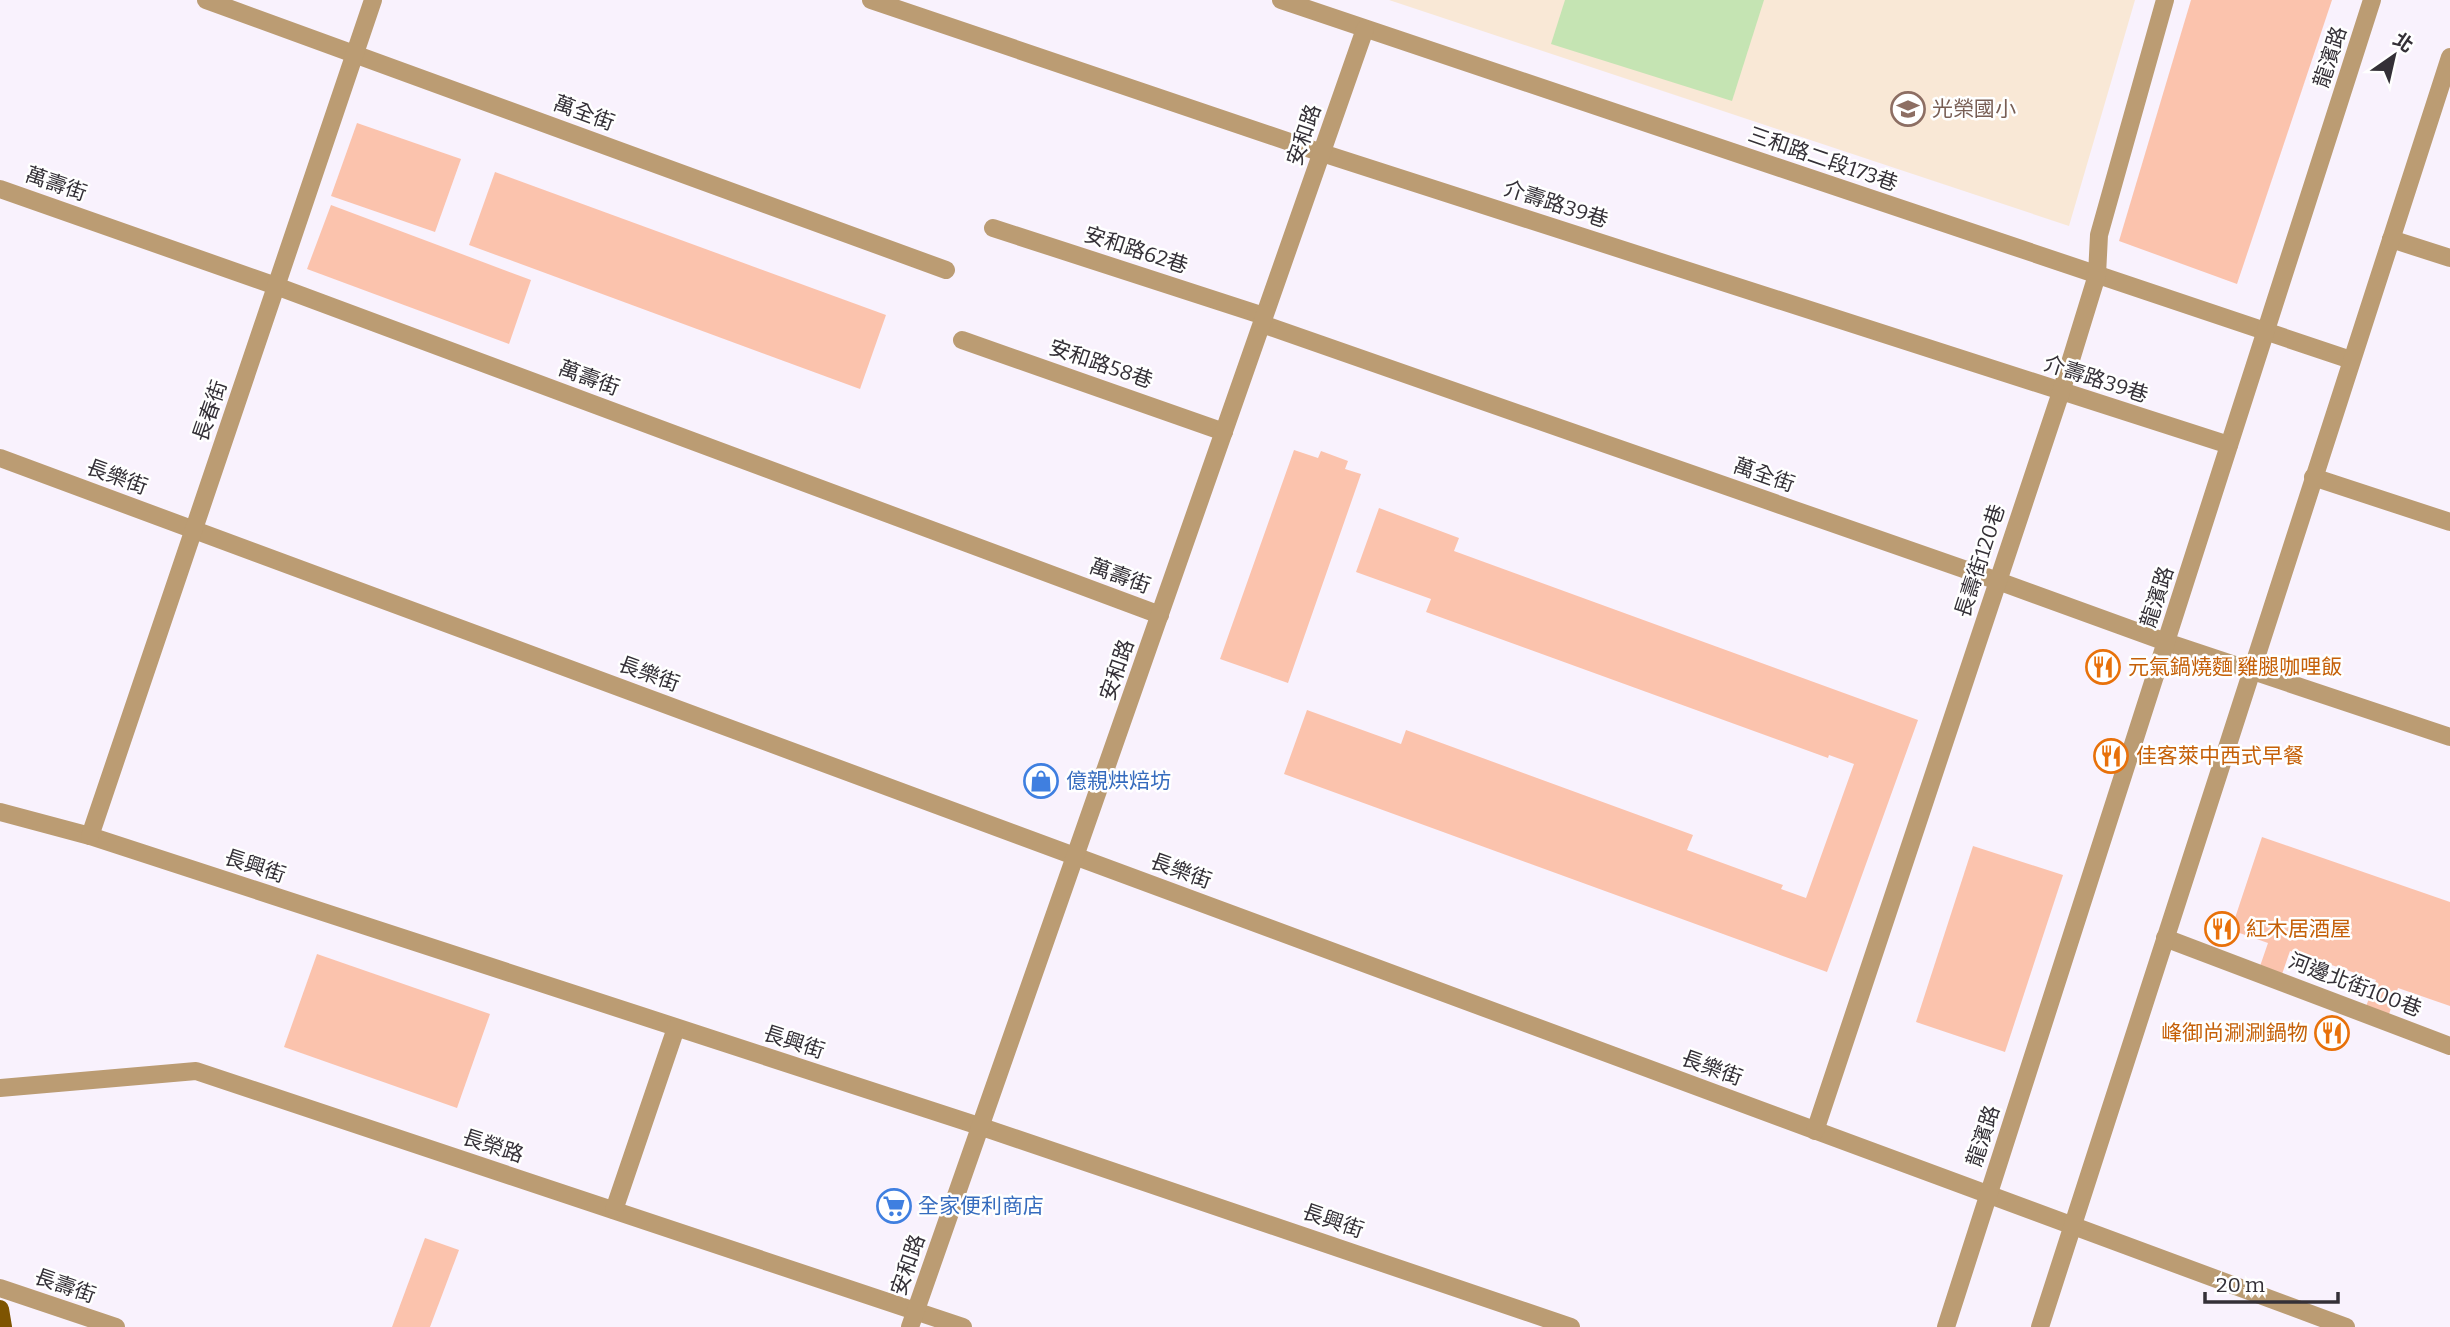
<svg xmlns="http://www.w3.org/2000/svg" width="2450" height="1327" font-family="Bitter,'Noto Sans TC',serif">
  <rect width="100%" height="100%" fill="#f9f2fd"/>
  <polygon fill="#f9e8d6" points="1389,0 2135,0 2069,226"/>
  <polygon fill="#c5e4b3" points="1565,0 1764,0 1732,101 1551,44"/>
  <g fill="#fbc3ad">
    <polygon points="2191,0 2332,0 2237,284 2119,241"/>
    <polygon points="357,123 461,159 435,232 331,196"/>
    <polygon points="495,172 886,315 860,389 469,245"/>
    <polygon points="331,205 531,280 509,344 307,269"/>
    <polygon points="1294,450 1318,458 1321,451 1348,461 1345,469 1361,474 1288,683 1220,659"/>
    <polygon points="1379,508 1459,538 1454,551 1918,720 1827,972 1284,774 1307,710 1401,744 1406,730 1693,835 1687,850 1783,885 1781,889 1806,898 1854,764 1829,755 1828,758 1426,612 1431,599 1356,572"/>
    <polygon points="2262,837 2450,902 2450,1006 2398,988 2388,1017 2365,1009 2376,980 2290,951 2280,980 2258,972 2268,943 2231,930"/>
    <polygon points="1973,846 2063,875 2005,1052 1916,1022"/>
    <polygon points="317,954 490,1014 457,1108 284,1047"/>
    <polygon points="425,1238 459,1250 430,1327 392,1327"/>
  </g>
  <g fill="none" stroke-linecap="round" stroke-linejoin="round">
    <g stroke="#bb9c73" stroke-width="18">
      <polyline points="206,0 946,270"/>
      <polyline points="871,0 1322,153 2229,445"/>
      <polyline points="1281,0 2351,360"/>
      <polyline points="0,189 276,286 1160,615"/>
      <polyline points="993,228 1264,316"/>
      <polyline points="2391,239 2450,258"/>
      <polyline points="1262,324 1998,581 2166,642 2450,737"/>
      <polyline points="962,340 1224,432"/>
      <polyline points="0,458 2346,1327"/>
      <polyline points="2313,477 2450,522"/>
      <polyline points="0,812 90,836 979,1126 1571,1327"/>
      <polyline points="90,836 373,0"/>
      <polyline points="2165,938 2450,1046"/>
      <polyline points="0,1088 196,1071 963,1327"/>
      <polyline points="1815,1131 2061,392 2097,275 2099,235 2165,0"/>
      <polyline points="614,1210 676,1028"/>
      <polyline points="0,1288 116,1327"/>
      <polyline points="910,1327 1365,29"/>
      <polyline points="1946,1327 2372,0"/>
      <polyline points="2040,1327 2450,57"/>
    </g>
    <polyline stroke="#7e5401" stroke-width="18" points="0,1309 3,1327"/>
  </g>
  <defs>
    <g id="school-ring" transform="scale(1.75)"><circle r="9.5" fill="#fff" stroke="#8d6e63" stroke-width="1.5"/><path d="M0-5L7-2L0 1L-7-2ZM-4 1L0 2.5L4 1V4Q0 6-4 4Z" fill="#8d6e63"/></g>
    <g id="restaurant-ring" transform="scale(1.75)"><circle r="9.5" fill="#fff" stroke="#e8710a" stroke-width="1.5"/><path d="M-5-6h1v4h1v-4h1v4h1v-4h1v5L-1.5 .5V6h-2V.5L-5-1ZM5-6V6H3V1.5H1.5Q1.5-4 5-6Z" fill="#e8710a"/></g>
    <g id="shop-ring" transform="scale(1.75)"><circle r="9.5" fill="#fff" stroke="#3f7fe0" stroke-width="1.5"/><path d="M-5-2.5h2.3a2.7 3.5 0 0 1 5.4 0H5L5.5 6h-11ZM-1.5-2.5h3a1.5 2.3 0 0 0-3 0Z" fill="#3f7fe0"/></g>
    <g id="supermarket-ring" transform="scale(1.75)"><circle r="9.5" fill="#fff" stroke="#3f7fe0" stroke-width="1.5"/><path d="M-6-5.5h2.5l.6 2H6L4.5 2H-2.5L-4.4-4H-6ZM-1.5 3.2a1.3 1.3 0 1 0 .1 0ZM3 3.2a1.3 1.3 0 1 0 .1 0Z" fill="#3f7fe0"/></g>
  </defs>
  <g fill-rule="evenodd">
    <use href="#school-ring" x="1908" y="109"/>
    <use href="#restaurant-ring" x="2103" y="667"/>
    <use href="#restaurant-ring" x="2111" y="756"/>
    <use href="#shop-ring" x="1041" y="781"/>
    <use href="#restaurant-ring" x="2222" y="929"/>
    <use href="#restaurant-ring" x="2332" y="1033"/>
    <use href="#supermarket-ring" x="894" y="1206"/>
  </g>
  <g text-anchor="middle" stroke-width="5" stroke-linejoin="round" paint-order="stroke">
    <g font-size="21" fill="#343037" stroke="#fff">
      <text transform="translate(2330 57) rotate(-72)" y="7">龍濱路</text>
      <text transform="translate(584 113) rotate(20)" y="7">萬全街</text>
      <text transform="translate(1304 135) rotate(-71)" y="7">安和路</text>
      <text transform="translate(1823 159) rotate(19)" y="7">三和路二段173巷</text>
      <text transform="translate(56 184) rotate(19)" y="7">萬壽街</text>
      <text transform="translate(1556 204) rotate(18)" y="7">介壽路39巷</text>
      <text transform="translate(1136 250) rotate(18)" y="7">安和路62巷</text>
      <text transform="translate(1101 364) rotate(19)" y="7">安和路58巷</text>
      <text transform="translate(589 378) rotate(20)" y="7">萬壽街</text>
      <text transform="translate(2096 379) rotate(18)" y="7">介壽路39巷</text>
      <text transform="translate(210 411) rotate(-71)" y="7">長春街</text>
      <text transform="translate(1764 475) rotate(19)" y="7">萬全街</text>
      <text transform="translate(117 477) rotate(20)" y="7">長樂街</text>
      <text transform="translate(1980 561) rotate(-72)" y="7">長壽街120巷</text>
      <text transform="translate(1120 576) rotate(20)" y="7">萬壽街</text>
      <text transform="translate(2157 597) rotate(-72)" y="7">龍濱路</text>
      <text transform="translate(1117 670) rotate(-71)" y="7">安和路</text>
      <text transform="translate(649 674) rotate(20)" y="7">長樂街</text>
      <text transform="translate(255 866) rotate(18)" y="7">長興街</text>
      <text transform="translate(1181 871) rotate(20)" y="7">長樂街</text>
      <text transform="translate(2355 985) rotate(21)" y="7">河邊北街100巷</text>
      <text transform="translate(794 1042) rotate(18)" y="7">長興街</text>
      <text transform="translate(1712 1068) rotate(20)" y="7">長樂街</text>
      <text transform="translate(1983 1136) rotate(-72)" y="7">龍濱路</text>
      <text transform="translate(493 1146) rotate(18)" y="7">長榮路</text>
      <text transform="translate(1333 1221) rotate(19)" y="7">長興街</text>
      <text transform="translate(908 1265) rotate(-71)" y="7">安和路</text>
      <text transform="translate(65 1286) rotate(19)" y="7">長壽街</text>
    </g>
    <g font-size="21" fill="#785e54" stroke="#fff" text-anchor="start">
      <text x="1932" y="116">光榮國小</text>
    </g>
    <g font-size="21" fill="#c56008" stroke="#fff" text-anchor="start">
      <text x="2128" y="674">元氣鍋燒麵 雞腿咖哩飯</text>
      <text x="2136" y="763">佳客萊中西式早餐</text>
      <text x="2246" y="936">紅木居酒屋</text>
      <text x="2308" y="1040" text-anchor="end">峰御尚涮涮鍋物</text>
    </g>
    <g font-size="21" fill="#366cbe" stroke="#fff" text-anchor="start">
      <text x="1066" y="788">億親烘焙坊</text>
      <text x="918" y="1213">全家便利商店</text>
    </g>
  </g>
  <g transform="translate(2394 56) rotate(34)" stroke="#ffffff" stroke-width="5" paint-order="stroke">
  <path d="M0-5L12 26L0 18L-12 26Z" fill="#343037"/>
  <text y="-10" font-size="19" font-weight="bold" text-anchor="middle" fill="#343037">北</text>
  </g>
  <path d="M2205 1292v10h133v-10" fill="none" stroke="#343037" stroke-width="3.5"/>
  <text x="2216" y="1292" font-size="21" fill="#343037" stroke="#ffffff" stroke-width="5" paint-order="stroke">20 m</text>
</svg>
